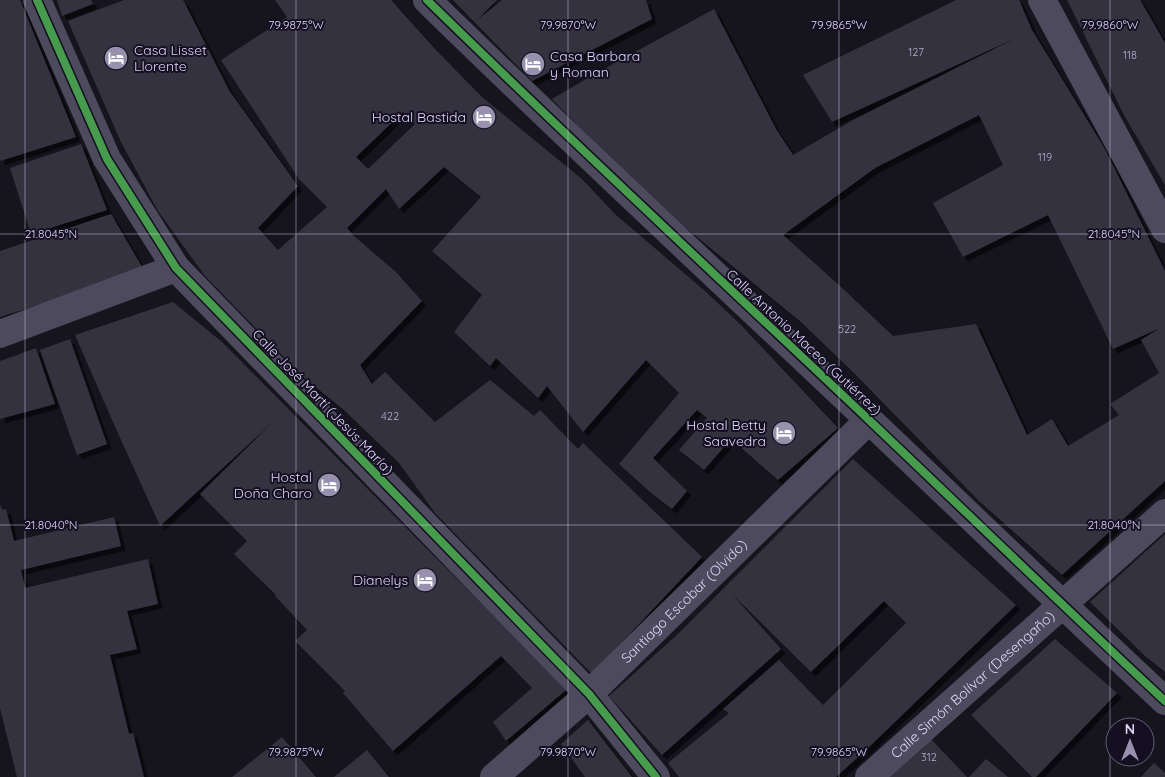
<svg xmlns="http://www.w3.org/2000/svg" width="1165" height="777" font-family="Quicksand,sans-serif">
  <defs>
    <filter id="shadow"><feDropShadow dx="4.5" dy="4.5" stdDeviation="0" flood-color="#0009"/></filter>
  </defs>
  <rect width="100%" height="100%" fill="#16141d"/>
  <g fill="#36323f" fill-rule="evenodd" filter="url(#shadow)">
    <polygon points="0,0 20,0 76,137 0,161"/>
    <polygon points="57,0 91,0 93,4 62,16"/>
    <path d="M124,0h59l47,92 68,94 -40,42 20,22 49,-43 -28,-28 -78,-119 66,-43 -12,-17h116l44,49 47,48 101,83 33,35 89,76 36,34 97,103 -60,52 -47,-41 -27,31 -25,-20 28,-32 -10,-8 -44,48 34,33 -15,18 -21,-16 -32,-29 60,-71 -33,-33 -63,72 -36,-46 -9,12 -42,-40 -6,8 -36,-34 28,-37 -50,-44 49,-54 -37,-30 -45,42 -13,-20 -39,39 7,8 43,37 25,28 -62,64 12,19 13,-12 50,50 55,-42 44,36 6,-6 38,39 5,-6 119,114 -110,117 -157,-161 -36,-50 -54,-52 -43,-35 -97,-100 -47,-65 -37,-69 -53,-121zM403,112l12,12 -47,45 -12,-12z"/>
    <polygon points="453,0 497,0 476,21 502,0 646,0 652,19 532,81"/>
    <path d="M956,0h63l13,30 73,119 60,122v210l-103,94 -84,-75 -122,-125 -55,-53 -131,-107 -48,-44 -70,-72 41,-24 121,-66 62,120 17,26 58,-34 167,-84 -186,85 -29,-47zM979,115l24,50 -70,38 30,54 85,-42 65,134 47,-21 -19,12 18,33 -49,31 9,11 -51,31 -16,-27 -25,16 -51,-111 -83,12 -54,-51 -56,-50 92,-67z"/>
    <polygon points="1067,0 1140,0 1165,43 1165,185 1125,117"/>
    <polygon points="81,144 107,210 31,234 10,168"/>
    <polygon points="111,214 145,272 0,317 0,251"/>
    <polygon points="173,302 222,342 458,580 519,640 566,690 506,741 493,722 532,688 501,656 393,751 343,693 345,691 295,641 307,630 275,596 276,595 234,554 247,541 200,494 274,421 160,526 117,431 75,335"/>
    <polygon points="70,339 107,444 77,455 40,350"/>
    <polygon points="36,348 55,404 0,419 0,361"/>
    <polygon points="853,459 1016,605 867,749 836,777 679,777 668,763 729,713 723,709 779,660 823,705 906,623 884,601 811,672 731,593 781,649 662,755 609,696 678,634"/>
    <polygon points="0,504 2,510 6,509 14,541 114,517 121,546 21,570 25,588 148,559 158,604 127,611 137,649 110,655 129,734 133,733 144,777 17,777 0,708"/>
    <polygon points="1165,534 1165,672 1145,656 1090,602"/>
    <polygon points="1055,639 1117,693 1036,777 1032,777 971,715"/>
    <polygon points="588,720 632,777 585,777 561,744"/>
    <polygon points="282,737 316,777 232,777"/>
    <polygon points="930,738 967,777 891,777 890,776"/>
    <polygon points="367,750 389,777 334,777"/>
    <polygon points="986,759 1008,777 969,777"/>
    <polygon points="1154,763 1165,773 1165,777 1141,777"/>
  </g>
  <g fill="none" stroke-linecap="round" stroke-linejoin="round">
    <g stroke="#4c4a5c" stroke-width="28">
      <polyline points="37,0 107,159 176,268 589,694 656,777"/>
      <path d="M427,0c145,142 294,280 441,419 99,94 197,189 297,282"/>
      <polyline points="1042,0 1165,229"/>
      <polyline points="0,334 176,268"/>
      <path id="s1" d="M494,777l95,-83 280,-274"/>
      <path id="s2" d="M869,777l296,-264"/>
    </g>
    <g stroke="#151021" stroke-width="11">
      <g id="cycleway">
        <polyline points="37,0 107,159 176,268 589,694 656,777"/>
        <path d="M427,0c145,142 294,280 441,419 99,94 197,189 297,282"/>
      </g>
    </g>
    <use href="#cycleway" stroke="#469c4c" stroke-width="8"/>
  </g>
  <path fill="none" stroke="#ddd5fa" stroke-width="1" stroke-opacity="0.45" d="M25,0v777M296,0v777M568,0v777M839,0v777M1110,0v777M0,234h1165M0,525h1165"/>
  <defs>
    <g id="hotel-disc" transform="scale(1.25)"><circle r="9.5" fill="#9791ad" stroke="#151021"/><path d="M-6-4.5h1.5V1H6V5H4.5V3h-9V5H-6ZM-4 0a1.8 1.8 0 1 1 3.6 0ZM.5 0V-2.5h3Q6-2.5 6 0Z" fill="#fff"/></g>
  </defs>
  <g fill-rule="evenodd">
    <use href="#hotel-disc" x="116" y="58"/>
    <use href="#hotel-disc" x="533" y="64"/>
    <use href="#hotel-disc" x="484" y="117"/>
    <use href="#hotel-disc" x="784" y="433"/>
    <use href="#hotel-disc" x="329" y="485"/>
    <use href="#hotel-disc" x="425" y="580"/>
  </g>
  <g text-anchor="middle" stroke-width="4" stroke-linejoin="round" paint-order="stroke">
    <g font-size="11" fill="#b3accb">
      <text x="916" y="56">127</text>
      <text x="1130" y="59">118</text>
      <text x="1045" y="161">119</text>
      <text x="847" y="333">522</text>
      <text x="390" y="420">422</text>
      <text x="929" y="761">312</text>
    </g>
    <g font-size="14" fill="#ddd5fa" stroke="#151021" text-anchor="end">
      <text x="134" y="55" text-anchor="start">Casa Lisset<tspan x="134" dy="16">Llorente</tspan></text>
      <text x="550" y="61" text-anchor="start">Casa Barbara<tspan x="550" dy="16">y Roman</tspan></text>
      <text x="466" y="122">Hostal Bastida</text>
      <text x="766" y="430">Hostal Betty<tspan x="766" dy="16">Saavedra</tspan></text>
      <text x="312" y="482">Hostal<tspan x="312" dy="16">Doña Charo</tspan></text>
      <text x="408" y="585">Dianelys</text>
    </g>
    <g font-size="14" fill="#ddd5fa" stroke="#151021">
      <text transform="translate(804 342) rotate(43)" y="5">Calle Antonio Maceo (Gutiérrez)</text>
      <text transform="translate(323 402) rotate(46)" y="5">Calle José Martí (Jesús María)</text>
      <text dy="5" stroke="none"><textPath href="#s1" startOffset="259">Santiago Escobar (Olvido)</textPath></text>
      <text dy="5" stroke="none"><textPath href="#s2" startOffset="139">Calle Simón Bolívar (Desengaño)</textPath></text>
    </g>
  </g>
  <g font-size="12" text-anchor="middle" fill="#ddd5fa" stroke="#151021" stroke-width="4" stroke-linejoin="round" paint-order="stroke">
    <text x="296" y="29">79.9875°W</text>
    <text x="568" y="29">79.9870°W</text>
    <text x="839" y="29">79.9865°W</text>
    <text x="1110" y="29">79.9860°W</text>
    <text x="51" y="238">21.8045°N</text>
    <text x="1114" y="238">21.8045°N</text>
    <text x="51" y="529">21.8040°N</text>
    <text x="1114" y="529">21.8040°N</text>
    <text x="296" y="756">79.9875°W</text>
    <text x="568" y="756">79.9870°W</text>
    <text x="839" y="756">79.9865°W</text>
  </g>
  <g transform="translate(1130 742)"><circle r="24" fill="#151021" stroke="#655f78"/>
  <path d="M0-4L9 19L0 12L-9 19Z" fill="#9791ad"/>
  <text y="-8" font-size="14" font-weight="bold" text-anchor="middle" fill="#ddd5fa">N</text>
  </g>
</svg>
